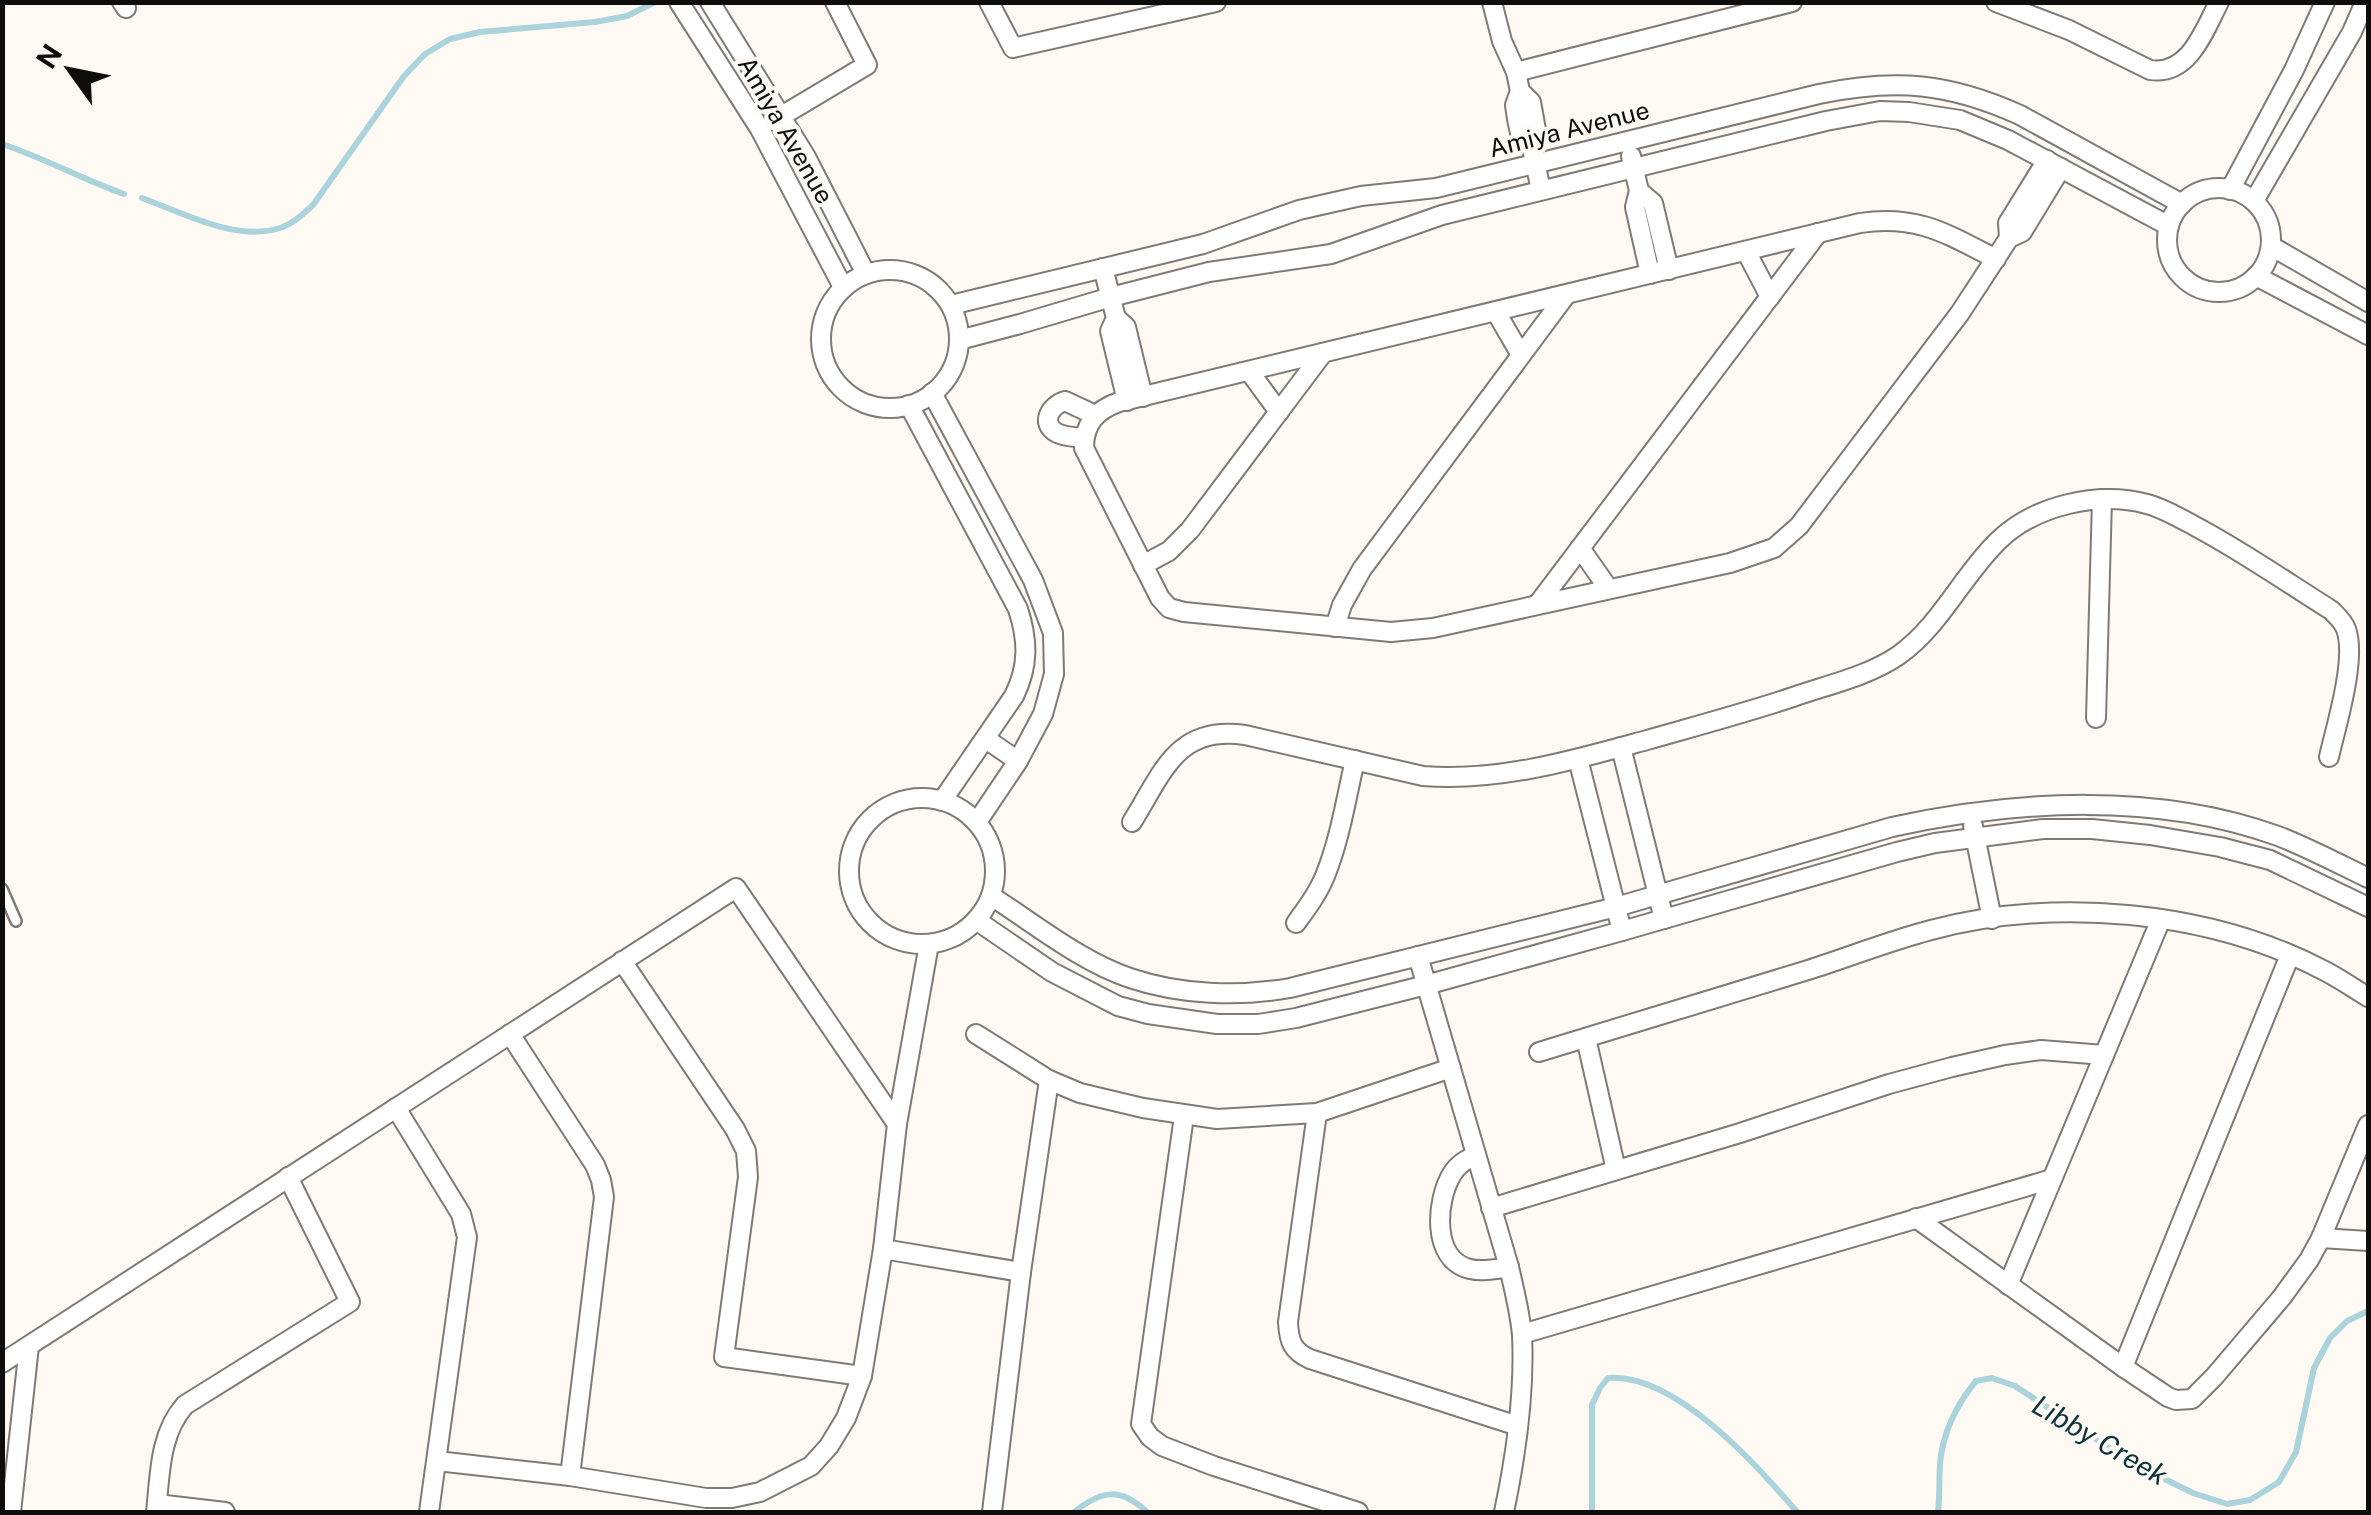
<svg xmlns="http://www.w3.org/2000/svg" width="2371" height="1515" font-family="'Public Sans',sans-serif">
  <rect width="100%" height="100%" fill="#fff9f4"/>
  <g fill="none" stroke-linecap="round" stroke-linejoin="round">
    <g stroke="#aad3db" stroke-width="6">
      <path d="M2,144c42,14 80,35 122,50"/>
      <path d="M142,198c41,15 94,44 138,30 13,-4 23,-14 33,-23l91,-129 21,-22 25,-15 30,-7 115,-10 32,-6 28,-14"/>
      <path d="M1074,1512c28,-22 46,-25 73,0"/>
      <path d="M1592,1512v-107l8,-17 8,-10c67,-5 149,87 189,134"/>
      <path d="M1938,1512c2,-16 1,-32 2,-49 3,-30 17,-59 36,-82l16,-3 23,8 119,78 59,29 34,11 23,-4 29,-18 17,-30 18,-84 16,-30 17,-17 21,-10"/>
    </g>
    <g stroke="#7f7a76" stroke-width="14">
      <polyline id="service" points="2,889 16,921"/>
    </g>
    <g stroke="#7f7a76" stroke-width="22">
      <g id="minor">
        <polyline points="122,2 126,8"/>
        <polyline points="679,2 760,129 843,287"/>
        <polyline points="710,2 806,157 866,274"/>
        <polyline points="989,2 1013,48 1216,2"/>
        <polyline points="1492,2 1502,41 1516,72 1520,91 1531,102 1536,130 1531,144"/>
        <path d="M1996,2l73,28 81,40c39,6 54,-39 69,-68"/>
        <polyline points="1516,72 1792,2"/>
        <polyline points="1520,91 1515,105 1517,119 1520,133 1531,144 1541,190"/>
        <polyline points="773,121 867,65 835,2"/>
        <polyline points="1631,156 1639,191 1635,207 1650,274"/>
        <circle cx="2219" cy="240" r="52"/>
        <polyline points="2230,190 2294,70 2325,2"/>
        <polyline points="1639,191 1653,203 1669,270"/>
        <polyline points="2254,201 2352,32 2365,2"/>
        <polyline points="2009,238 2008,223 2047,160"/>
        <polyline points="2271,246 2368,302"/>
        <polyline points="1746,251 1770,297"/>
        <path d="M1996,259c-49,-25 -79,-45 -136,-36l-741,179c-23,8 -35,22 -35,46l76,150 9,10 15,4 207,20 42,-4 297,-65 44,-15 25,-22 161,-213 49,-75 13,-6 39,-64"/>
        <polyline points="1103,268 1116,318 1110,331 1127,401"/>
        <circle cx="890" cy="339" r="69"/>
        <polyline points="2256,276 2368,335"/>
        <path d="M951,305l252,-61 96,-34 62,-14 75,-8 383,-94c77,-16 130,-11 201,21l162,89"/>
        <polyline points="1496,312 1521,355"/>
        <polyline points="1116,318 1126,327 1143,397"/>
        <polyline points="959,340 1020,324 1111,297 1209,272 1331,254 1442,215 1826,121 1880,111 1909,112 1960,120 2008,140 2169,226"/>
        <polyline points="1249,371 1279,412"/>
        <polyline points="932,393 1033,580 1053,633 1054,674 1043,714 1018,761 977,822"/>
        <path d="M909,405l109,204c10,31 11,57 -4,87l-72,105"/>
        <path d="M1084,438c-8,-1 -19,-1 -27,-5 -18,-10 -6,-28 8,-32l30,14"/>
        <polyline points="1580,548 1608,588"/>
        <polyline points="1143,565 1169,551 1190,530 1323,353"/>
        <polyline points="1538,604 1818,233"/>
        <polyline points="1335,627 1342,605 1362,569 1566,295"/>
        <polyline points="2096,718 2102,499"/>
        <polyline points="986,739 1018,761"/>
        <polyline points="1621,747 1664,919"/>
        <polyline points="1578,759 1622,931"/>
        <circle cx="922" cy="871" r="73"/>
        <path d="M1132,822c31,-50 45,-97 113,-87l178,41c77,6 151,-16 224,-36 49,-14 98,-27 146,-43 34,-12 76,-21 106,-42 41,-29 63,-79 99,-114 37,-36 100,-50 149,-37 19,5 38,17 55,26 44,24 86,53 129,80 6,6 12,11 15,19 11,30 -10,97 -17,128"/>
        <polyline points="1973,826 1992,919"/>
        <path d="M991,896c44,28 89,65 139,82 50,17 109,19 160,10l326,-81 276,-80c123,-27 266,-35 386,9 31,12 61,28 90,42"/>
        <polyline points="976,920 1052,972 1118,1006 1148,1014 1217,1024 1258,1024 1296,1018 1426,985 1622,931 1897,852 1935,843 2043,829 2092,829 2150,835 2220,847 2270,860 2368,907"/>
        <path d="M1296,923c11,-15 22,-30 29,-47 15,-37 21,-77 30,-116"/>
        <path d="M1418,956l91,311c5,22 11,45 13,68 3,60 -6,120 -18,177"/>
        <polyline points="622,961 735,1129 746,1151 748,1177 724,1357 862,1376"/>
        <polyline points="510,1034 595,1165 601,1180 604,1197 570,1476"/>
        <polyline points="976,1034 1049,1080 1080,1093 1143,1108 1217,1119 1317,1113 1451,1068"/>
        <polyline points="1586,1038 1616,1170"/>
        <path d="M1539,1052c90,-27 179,-55 269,-82 41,-13 81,-29 123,-40 124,-33 277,-20 392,40 16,8 30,18 45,27"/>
        <polyline points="396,1108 461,1214 467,1237 429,1512"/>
        <path d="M1317,1113l-29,209c1,19 4,29 22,37l208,67"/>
        <polyline points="1184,1116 1141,1424 1150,1437 1162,1446 1214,1466 1358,1512"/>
        <path d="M1476,1155c-10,5 -18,9 -24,19 -16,26 -21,86 18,95 12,3 26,0 39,-2"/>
        <polyline points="1491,1208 1740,1133 1889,1084 1952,1067 2005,1055 2041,1050 2104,1055"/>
        <polyline points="1916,1218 2123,1367 2168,1397 2176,1400 2192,1399 2214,1377 2282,1297 2309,1260 2321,1238 2368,1125"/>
        <polyline points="2321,1238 2368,1241"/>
        <polyline points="883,1249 1021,1272"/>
        <polyline points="2008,1285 2161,919"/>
        <polyline points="1522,1334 2052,1179"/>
        <polyline points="2,1363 736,888 897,1124"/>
        <polyline points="2123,1367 2290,955"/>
        <polyline points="437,1461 570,1476 706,1498 732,1498 760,1492 811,1466 829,1446 846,1418 862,1376 883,1249 897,1124 929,944"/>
        <polyline points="157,1504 225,1512"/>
        <polyline points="11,1512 29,1346"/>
        <path d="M156,1512c4,-36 3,-78 29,-107l165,-103 -62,-125"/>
        <polyline points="992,1512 1021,1272 1049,1080"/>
      </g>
    </g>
    <use href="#service" stroke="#fff" stroke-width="9"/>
    <use href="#minor" stroke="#fff" stroke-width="18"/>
  </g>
  <g text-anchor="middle" stroke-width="8" stroke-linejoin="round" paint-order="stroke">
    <g font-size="25" fill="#0f0d0c" stroke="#fff9f4">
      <text transform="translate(1569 129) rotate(-14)" y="9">Amiya Avenue</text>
      <text transform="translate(786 130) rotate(60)" y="9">Amiya Avenue</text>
    </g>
    <g font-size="28" font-style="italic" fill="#0b333a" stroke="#fff9f4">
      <text transform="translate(2100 1440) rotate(30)" y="10">Libby Creek</text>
    </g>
  </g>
  <rect width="2371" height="1515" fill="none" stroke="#0f0d0c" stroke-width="10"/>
  <g transform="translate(70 70) rotate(303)" stroke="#fff9f4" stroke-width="8" paint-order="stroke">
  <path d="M0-8L18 38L0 25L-18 38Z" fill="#0f0d0c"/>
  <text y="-15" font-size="28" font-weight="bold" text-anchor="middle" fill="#0f0d0c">N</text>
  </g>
</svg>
